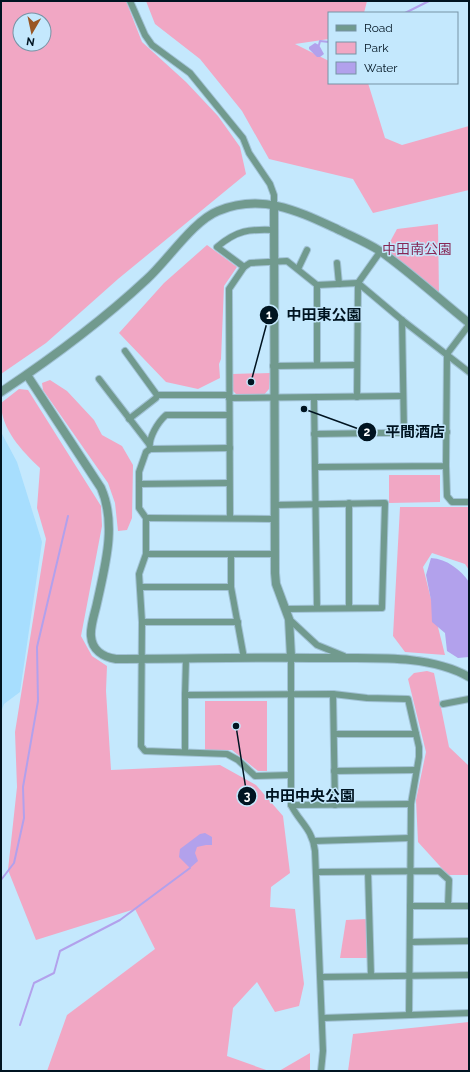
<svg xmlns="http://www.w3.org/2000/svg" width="470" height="1072" font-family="Raleway,'Noto Sans JP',sans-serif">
  <rect width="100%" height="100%" fill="#c4e8fd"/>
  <polygon fill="#a7defe" points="1,432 17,462 42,542 20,692 4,704 1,712"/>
  <g fill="#f1a7c4" fill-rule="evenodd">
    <path d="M1,1h125l16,41 44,40 32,34 22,31 6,27 -128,105 -72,64 -45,31zM20,20h24v24h-24z"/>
    <polygon points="146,1 367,1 364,13 329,13 329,39 295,44 329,61 329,83 368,83 385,138 402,145 469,126 469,190 373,213 353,179 269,159 242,111 200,59 155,24"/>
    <polygon points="438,224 439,294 385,251 397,229"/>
    <polygon points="207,245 237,267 224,286 221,359 219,364 220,378 198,389 166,382 119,333 164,283"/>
    <polygon points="270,373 269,389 263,396 237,395 233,391 232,374"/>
    <polygon points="50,380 67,391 94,420 102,435 122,446 133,465 132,518 127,530 118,531 115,503 108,483 43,390 42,383"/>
    <path d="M19,389l9,1 73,116 1,20 -21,110 11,20 15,10 -1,25 5,79 109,-5 36,20 27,31 7,57 -19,14 -1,20 25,2 9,75 -5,22 -24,6 -18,-30 -24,26 -6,48 42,15h-222l20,-56 88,-66 -20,-40 -99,31 -28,-70 9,-83 -2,-55 31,-193 -9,-31 3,-40c-18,-17 -39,-39 -39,-65z"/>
    <polygon points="389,475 440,475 440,502 389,503"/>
    <polygon points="400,507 469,507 469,570 465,564 432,553 423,567 445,655 405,652 393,636"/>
    <polygon points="427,671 434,673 449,747 469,766 469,875 448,875 418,842 416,800 426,752 408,679 414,673"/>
    <polygon points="205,701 267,701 267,771 258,771 232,750 205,750"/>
    <polygon points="367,919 367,958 340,958 346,920"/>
    <polygon points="469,1022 469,1071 348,1071 353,1034"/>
    <polygon points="310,1053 310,1071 279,1071"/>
  </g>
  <g fill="#b2a1ec">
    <polygon points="315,43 319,45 324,54 320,57 317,57 309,49 309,47"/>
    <path d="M431,558c16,1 30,12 38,24v75l-11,1 -11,-7 -2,-18 -13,-11 -1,-22 -5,-25z"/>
    <polygon points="205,833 212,837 212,845 206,845 197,847 195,853 198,861 190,868 179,857 180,849 200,834"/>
  </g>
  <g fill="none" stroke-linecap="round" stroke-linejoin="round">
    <g stroke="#b2a1ec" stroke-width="2">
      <polyline points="405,13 429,1"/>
      <polyline points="319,45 320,41 329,42"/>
      <polyline points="1,880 14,863 24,818 23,787 38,701 37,647 68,516"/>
      <polyline points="20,1025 34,983 54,973 60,951 120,920 190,868"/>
    </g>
    <g stroke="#a1c2d5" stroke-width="8">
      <g id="minor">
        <polyline points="130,1 145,35 152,45 190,73 243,138 249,153 270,184 274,195 274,205"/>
        <polyline points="337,263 339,284"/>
        <path d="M244,267l-27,-20c20,-17 32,-18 57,-17"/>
        <polyline points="298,269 307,250"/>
        <polyline points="317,285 317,365"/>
        <polyline points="402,320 404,432"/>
        <polyline points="125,351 157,395 156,398 129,419"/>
        <polyline points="273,366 357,365"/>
        <polyline points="99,379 149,444"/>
        <polyline points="157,395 229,395"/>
        <polyline points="357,397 358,283 380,252"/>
        <polyline points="229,398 403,396"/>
        <polyline points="314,398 315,467"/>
        <path d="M229,415h-63c-8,7 -18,23 -16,34l-4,3 -7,20v36l7,10v36l-7,20 3,48 -1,124 4,5 82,3 11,6 17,16 36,-1"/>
        <polyline points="314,434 447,432"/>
        <polyline points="150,449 230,448"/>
        <polyline points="446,466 447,496 452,502 469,502"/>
        <polyline points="139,484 229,483"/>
        <polyline points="349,503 349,607"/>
        <polyline points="274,505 385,503 382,608 285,609"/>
        <polyline points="146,518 274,519"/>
        <polyline points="230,518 229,289 244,267 250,263 287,261 317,285 358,283 402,320 469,372"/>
        <polyline points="146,554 274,554"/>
        <polyline points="231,555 231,587 244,658"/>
        <polyline points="140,587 231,587"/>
        <polyline points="317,608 315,467 446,466 447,354 469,325"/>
        <polyline points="289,619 317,645 344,656"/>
        <polyline points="142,622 238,622"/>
        <path d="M291,657v148c9,18 21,23 24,46l8,200 -2,20"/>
        <polyline points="333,694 335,805"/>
        <polyline points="185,695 186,659"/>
        <polyline points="443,704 469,699"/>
        <polyline points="334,734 416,734"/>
        <polyline points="185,751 185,695 333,694 367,698 408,699 419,747 419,757 411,804 409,1015"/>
        <polyline points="334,771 416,770"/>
        <polyline points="291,805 411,804"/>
        <polyline points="314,841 410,838"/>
        <polyline points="316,872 439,871 449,880 448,906"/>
        <polyline points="368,872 371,976"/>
        <polyline points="410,906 469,906"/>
        <polyline points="410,942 469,941"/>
        <polyline points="321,977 469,975"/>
        <polyline points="323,1018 469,1013"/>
      </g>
    </g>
    <g stroke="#a1c2d5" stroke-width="10">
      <g id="tertiary">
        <polyline points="274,205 275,573 276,584 289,619 291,657"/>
        <path d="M27,375l74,113c16,36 4,78 -4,115 -2,10 -7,23 -6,33 1,14 12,21 25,23 68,0 136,-2 204,-1 47,1 107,-5 149,19"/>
        <path d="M1,392c51,-34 101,-71 146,-113 21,-19 46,-58 71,-68 44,-18 80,0 119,18 14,7 29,13 43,22 31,22 59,48 89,72"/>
      </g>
    </g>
    <use href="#minor" stroke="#719a8e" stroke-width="6"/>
    <use href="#tertiary" stroke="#719a8e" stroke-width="8"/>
  </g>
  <g text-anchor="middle" stroke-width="3" stroke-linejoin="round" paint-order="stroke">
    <g font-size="14" fill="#872756" stroke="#c4e8fd">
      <text x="417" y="254">中田南公園</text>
    </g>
  </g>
  <path fill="none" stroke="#001421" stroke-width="1.5" d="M251 382L269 315M304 409L367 432M236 726L247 796"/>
  <g fill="#001421" stroke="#c4e8fd" stroke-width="1.5">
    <circle cx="251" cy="382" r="4"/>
    <circle cx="304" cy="409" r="4"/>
    <circle cx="236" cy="726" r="4"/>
    <circle cx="269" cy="315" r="10"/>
    <circle cx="367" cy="432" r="10"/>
    <circle cx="247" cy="796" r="10"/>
  </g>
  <g font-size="12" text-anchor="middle" font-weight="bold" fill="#fff">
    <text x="269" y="319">1</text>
    <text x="367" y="436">2</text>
    <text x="247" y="800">3</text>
  </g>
  <g font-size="15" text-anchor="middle" font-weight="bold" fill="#001421" stroke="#c4e8fd" stroke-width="3" stroke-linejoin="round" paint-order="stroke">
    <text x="324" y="320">中田東公園</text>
    <text x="415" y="437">平間酒店</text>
    <text x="310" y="801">中田中央公園</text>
  </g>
  <rect width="470" height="1072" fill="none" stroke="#001421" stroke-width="4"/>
  <rect x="328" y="12" width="130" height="72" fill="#c4e8fd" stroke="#7693a5"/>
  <rect x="336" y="25" width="20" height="6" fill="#719a8e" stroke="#7693a5"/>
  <text x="364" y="32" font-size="12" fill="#001421">Road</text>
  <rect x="336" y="42" width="20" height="12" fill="#f1a7c4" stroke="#7693a5"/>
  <text x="364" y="52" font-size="12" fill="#001421">Park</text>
  <rect x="336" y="62" width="20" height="12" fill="#b2a1ec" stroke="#7693a5"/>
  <text x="364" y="72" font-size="12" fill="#001421">Water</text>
  <g transform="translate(32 32) rotate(189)"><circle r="19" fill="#c4e8fd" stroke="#7693a5"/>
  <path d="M0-3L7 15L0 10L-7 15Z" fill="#995725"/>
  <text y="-6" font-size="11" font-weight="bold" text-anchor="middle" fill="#001421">N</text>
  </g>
</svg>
